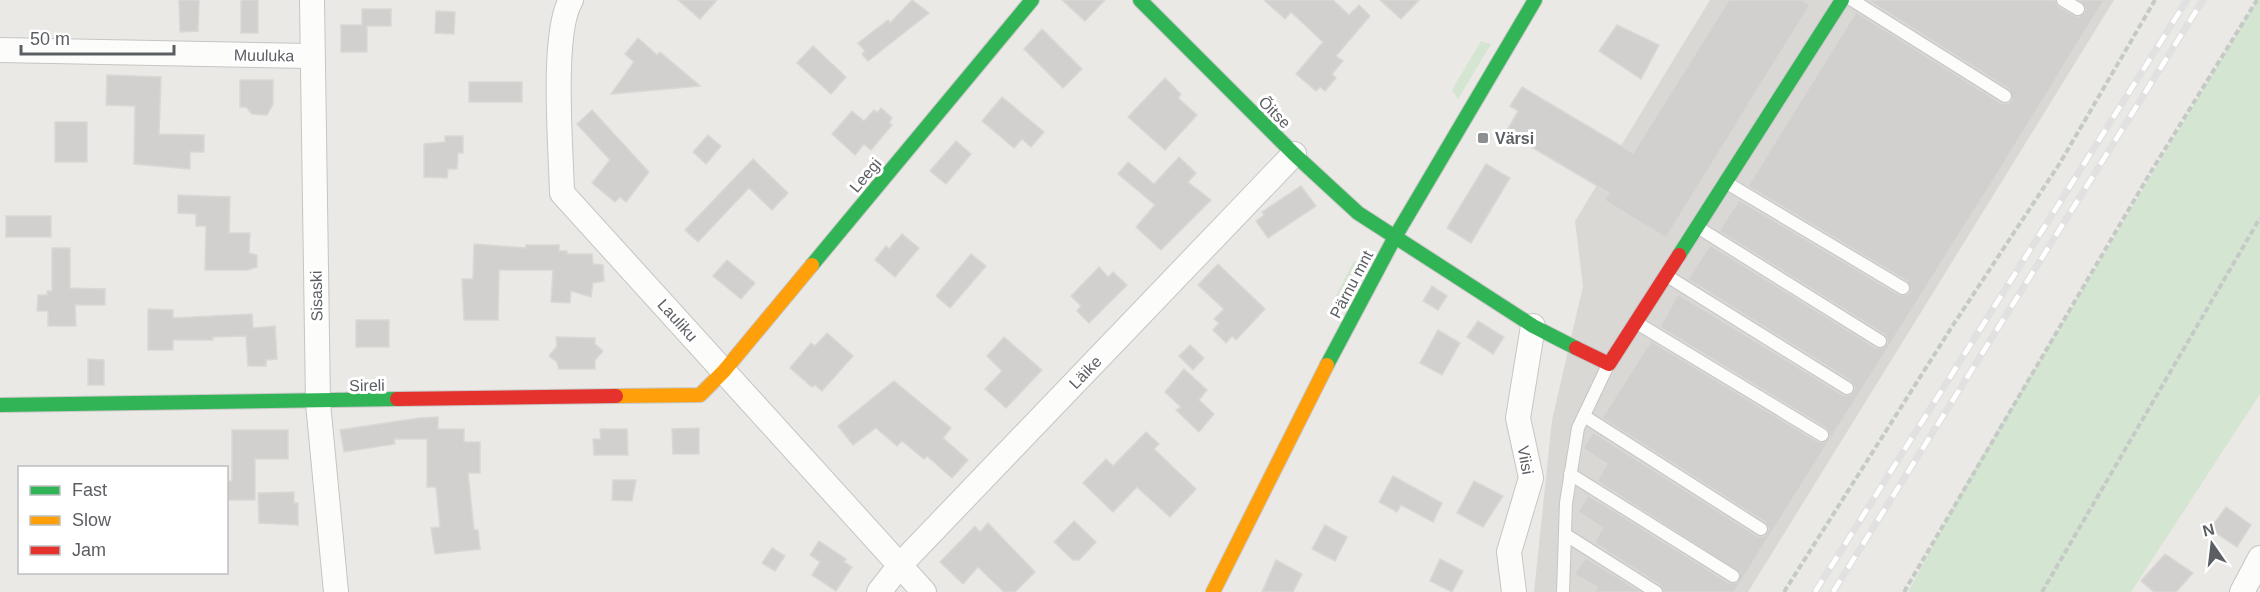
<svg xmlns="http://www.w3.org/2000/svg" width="2260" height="592" font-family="Helvetica,sans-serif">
  <rect width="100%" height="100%" fill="#eae9e5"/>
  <polygon fill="#dad8d5" points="1710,0 2114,0 1748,592 1534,592 1552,420 1583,286 1575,221"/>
  <g fill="#d4e5d2">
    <polygon points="2257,0 2260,0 2260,394 2131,592 1908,592 1969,478"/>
    <polygon points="1481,41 1491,44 1458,99 1452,90"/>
    <polygon points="1354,261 1363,263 1331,311 1332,304"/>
  </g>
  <g fill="#d1d0ce" stroke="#d9d8d4" stroke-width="1.5">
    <polygon points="179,0 199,0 198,31 180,32"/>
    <rect x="241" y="0" width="17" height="33"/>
    <polygon points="678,0 717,0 700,19"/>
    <polygon points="912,0 929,13 868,61 862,54 865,51 858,43 888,20 890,23"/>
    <polygon points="1062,0 1105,0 1085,21"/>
    <polygon points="1264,0 1333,0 1349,15 1359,5 1370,16 1336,56 1343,61 1332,74 1336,78 1325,91 1320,87 1316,91 1296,74 1323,42 1291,12 1285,19"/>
    <polygon points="1380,0 1419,0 1401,19"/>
    <polygon points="1729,0 1802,0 1810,5 1666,238 1604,200 1609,193 1506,132 1518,111 1510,106 1522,87 1633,153"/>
    <polygon points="1868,0 2055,0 2059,7 2078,17 2086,10 2079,0 2104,0 2001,168 1734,592 1664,592 1660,585 1596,544 1595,541 1603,528 1578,512 1588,495 1729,583 1737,583 1740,573 1597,481 1607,464 1583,448 1593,432 1757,536 1765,536 1769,529 1765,522 1602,418 1651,341 1818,442 1825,442 1830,436 1826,428 1660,327 1678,294 1843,395 1850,395 1855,389 1851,381 1688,279 1710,245 1876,348 1883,348 1888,342 1884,334 1719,231 1739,200 1899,295 1906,295 1910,292 1907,281 1748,186 1856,12 2001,103 2008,104 2012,100 2009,89"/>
    <polygon points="362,9 391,9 391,26 367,26 367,52 341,52 341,25 362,25"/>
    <polygon points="436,11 455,12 454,34 435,33"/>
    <polygon points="1617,25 1659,45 1641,79 1599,51"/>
    <polygon points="1042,29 1082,69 1063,88 1024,49"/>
    <polygon points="638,38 657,55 660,52 700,86 611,94 634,62 625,54"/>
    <polygon points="813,46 846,77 831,94 797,63"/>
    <polygon points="107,75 161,77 159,134 204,135 204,152 190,152 190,169 134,164 135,106 106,105"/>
    <polygon points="1165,78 1181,94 1178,98 1197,115 1165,150 1128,117"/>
    <polygon points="240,80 273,80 273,104 267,115 252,114 246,107 240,107"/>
    <rect x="469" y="82" width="53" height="20"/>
    <polygon points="1002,97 1044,132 1031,147 1022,139 1014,148 982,121"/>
    <polygon points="881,108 892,118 889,123 892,125 871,150 864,144 855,155 832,134 852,111 864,121 874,110 877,113"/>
    <polygon points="592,110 649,172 626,202 620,197 615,202 592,183 610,160 577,124"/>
    <rect x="55" y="122" width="32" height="40"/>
    <polygon points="708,135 721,146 706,164 693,152"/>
    <polygon points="445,136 463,136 463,153 458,153 457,169 448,169 447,178 424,177 424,144 445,142"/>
    <polygon points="956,141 971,154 946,184 930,171"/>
    <polygon points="1179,157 1196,173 1188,182 1211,200 1161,250 1136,227 1155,205 1118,174 1128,162 1154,184"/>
    <polygon points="753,159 788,193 772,210 749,188 698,242 685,230"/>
    <polygon points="1486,164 1510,178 1471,243 1447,228"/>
    <polygon points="1301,186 1316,206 1268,238 1256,221 1264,215 1262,212"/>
    <polygon points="178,195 230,197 229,233 250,233 249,253 257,255 257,267 248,270 205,270 206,226 196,226 196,214 178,213"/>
    <rect x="6" y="216" width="45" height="21"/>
    <polygon points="902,234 919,248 895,277 875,260 886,246 889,249"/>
    <polygon points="474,244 526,248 526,245 559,245 559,251 567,251 567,254 592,254 593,264 603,265 604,281 593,283 591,297 571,291 570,303 551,302 553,270 499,270 498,320 464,320 462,279 473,279"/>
    <polygon points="52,248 70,248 70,288 105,289 105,305 75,305 76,326 48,326 48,311 37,311 38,295 47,295 47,291 52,291"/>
    <polygon points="971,254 986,266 950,308 936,296"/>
    <polygon points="727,260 755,283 741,299 713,276"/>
    <polygon points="1218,264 1265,309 1236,340 1232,336 1226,343 1213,330 1219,323 1214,319 1224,309 1198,285"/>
    <polygon points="1099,267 1108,277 1113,272 1127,285 1089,323 1077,311 1081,306 1071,296"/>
    <polygon points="1432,286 1447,296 1438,310 1423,301"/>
    <polygon points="148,309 173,310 173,318 252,314 253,328 275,326 277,359 266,360 266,366 248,366 246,336 212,337 213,340 173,340 173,350 148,350"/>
    <rect x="356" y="320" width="33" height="27"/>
    <polygon points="1478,321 1504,337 1493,354 1467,337"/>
    <polygon points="1438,330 1460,343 1442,375 1420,363"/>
    <polygon points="827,333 853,356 822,391 815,385 812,387 790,368 811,343 815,346"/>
    <polygon points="556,337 595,338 595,344 603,351 595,360 595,369 559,369 557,362 549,356 557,346"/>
    <polygon points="1004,337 1042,370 1006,408 985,389 1002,371 987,356"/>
    <polygon points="1190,345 1204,358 1193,370 1179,356"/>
    <polygon points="88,359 104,360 104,385 88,385"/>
    <polygon points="1184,369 1207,390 1199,400 1214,414 1199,432 1176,410 1181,407 1165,392"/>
    <polygon points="894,381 951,428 943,438 968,460 952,478 927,456 924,459 902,441 897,446 876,428 853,445 838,426"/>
    <polygon points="438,417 438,429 464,429 464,442 480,442 480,473 468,473 474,530 478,530 480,549 435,554 431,528 440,527 436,487 427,487 427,439 394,439 395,444 344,452 340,430 419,418"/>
    <polygon points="699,428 699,454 673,454 672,429"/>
    <polygon points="600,429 627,429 628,455 594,455 593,439 601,439"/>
    <polygon points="232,430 288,430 288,459 255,459 255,500 228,500 227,481 232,481"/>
    <polygon points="1146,432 1159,444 1154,449 1196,489 1170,517 1137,487 1113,512 1083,483 1106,459 1113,466"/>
    <polygon points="1393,476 1442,503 1433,522 1401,505 1397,512 1379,502"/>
    <polygon points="613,480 636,480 632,501 612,500"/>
    <polygon points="1474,481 1503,496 1483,527 1457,513"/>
    <polygon points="294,492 294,503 298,503 298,525 259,523 258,493"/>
    <polygon points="2226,507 2251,525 2237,547 2210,529"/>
    <polygon points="1074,521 1096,542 1079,560 1073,560 1054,542"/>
    <polygon points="988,523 1035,572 1015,592 1004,592 978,567 963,584 940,562 975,526 980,532"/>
    <polygon points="1325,525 1347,537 1335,561 1312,549"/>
    <polygon points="819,541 846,559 844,562 852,567 836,591 812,575 820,562 810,555"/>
    <polygon points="772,548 785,556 775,571 762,563"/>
    <polygon points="2165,554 2193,573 2176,592 2154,592 2141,581"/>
    <polygon points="1586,558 1641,592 1595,592 1597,587 1574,574"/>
    <polygon points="1440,559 1463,571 1452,592 1430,581"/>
    <polygon points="1276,560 1302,574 1293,592 1262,592"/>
  </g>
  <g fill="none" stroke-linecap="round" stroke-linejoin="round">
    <g stroke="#c5c5c5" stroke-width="14">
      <g id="lane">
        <polyline points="1852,0 2005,96"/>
        <polyline points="2063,0 2078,9"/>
        <polyline points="1727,183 1903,288"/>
        <polyline points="1699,228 1880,341"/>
        <polyline points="1667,276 1847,388"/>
        <polyline points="1637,323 1822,435"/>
        <polyline points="1584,416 1761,529"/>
        <polyline points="1570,474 1733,576"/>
        <polyline points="1566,535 1656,592"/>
        <polyline points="1563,592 1566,503 1578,428 1608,365"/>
      </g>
    </g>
    <g stroke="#c5c5c5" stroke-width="26">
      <g id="street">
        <polyline points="312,0 318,403 336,592"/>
        <path d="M571,0c-20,33 -10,149 -9,193l362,399"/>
        <polyline points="0,50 311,56"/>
        <polyline points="879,592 900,565 1294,154"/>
        <polyline points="1514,592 1509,552 1531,478 1518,418 1533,326"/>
        <polyline points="2242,592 2260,558"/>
      </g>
    </g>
    <g stroke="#c7c7c7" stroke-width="16">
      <g id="fast">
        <polyline points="1140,0 1294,154 1358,213 1533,326 1576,348"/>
        <polyline points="1679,255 1842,0"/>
        <polyline points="812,265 1032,0"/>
        <polyline points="1327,365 1395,237 1535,0"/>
        <polyline points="0,405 397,399"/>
      </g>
    </g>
    <g stroke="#c7c7c7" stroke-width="16">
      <g id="slow">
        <polyline points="616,396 700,395 724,371 812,265"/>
        <polyline points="1213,592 1327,365"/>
      </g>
    </g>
    <g stroke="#c7c7c7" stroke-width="16">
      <g id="jam">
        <polyline points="1576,348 1609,364 1679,255"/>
        <polyline points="397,399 616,396"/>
      </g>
    </g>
    <g stroke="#c5cac7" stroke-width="4" stroke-dasharray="6 3" stroke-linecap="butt">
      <polyline points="1784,592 1955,322 2060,163 2155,0"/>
      <polyline points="1904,592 2149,175 2257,0"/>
      <polyline points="2042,592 2260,218"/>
    </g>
    <use href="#lane" stroke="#fcfcfb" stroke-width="12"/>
    <use href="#street" stroke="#fcfcfb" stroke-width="24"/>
    <use href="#fast" stroke="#30b455" stroke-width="14"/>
    <use href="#slow" stroke="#ff9f0a" stroke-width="14"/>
    <use href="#jam" stroke="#e5322d" stroke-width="14"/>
    <g stroke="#e2e1e1" stroke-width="7">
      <g id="rail">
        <polyline points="1815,592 2187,0"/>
        <polyline points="1833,592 2203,0"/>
      </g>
    </g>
    <use href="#rail" stroke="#fff" stroke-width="4.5" stroke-dasharray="14" stroke-linecap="butt"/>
  </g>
  <rect fill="#8d8f90" stroke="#fff" stroke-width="2" x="1477" y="132" width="12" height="12" rx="3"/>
  <g text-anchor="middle" stroke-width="6" stroke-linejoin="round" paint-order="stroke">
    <g font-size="16" fill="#5b5e62" stroke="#fff">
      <text transform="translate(264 55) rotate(1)" y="6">Muuluka</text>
      <text transform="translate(1275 112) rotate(45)" y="6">Õitse</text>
      <text transform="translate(865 175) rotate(-50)" y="6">Leegi</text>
      <text transform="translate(1351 284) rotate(-62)" y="6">Pärnu mnt</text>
      <text transform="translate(316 296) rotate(-91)" y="6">Sisaski</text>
      <text transform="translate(678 320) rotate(48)" y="6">Lauliku</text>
      <text transform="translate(1085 372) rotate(-46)" y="6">Läike</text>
      <text transform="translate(367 385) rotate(-1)" y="6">Sireli</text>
      <text transform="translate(1526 460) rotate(80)" y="6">Viisi</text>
    </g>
    <g font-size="16" font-weight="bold" fill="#5b5e62" stroke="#fff" text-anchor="start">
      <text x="1495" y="144">Värsi</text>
    </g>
  </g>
  <rect x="18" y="466" width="210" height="108" fill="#ffffff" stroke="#bdbfc0" stroke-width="1.5"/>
  <rect x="30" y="486" width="30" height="9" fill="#30b455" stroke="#bdbfc0" stroke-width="1.5"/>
  <text x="72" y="496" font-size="18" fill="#5b5e62">Fast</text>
  <rect x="30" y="516" width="30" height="9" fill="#ff9f0a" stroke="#bdbfc0" stroke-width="1.5"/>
  <text x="72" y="526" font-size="18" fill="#5b5e62">Slow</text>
  <rect x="30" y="546" width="30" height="9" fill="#e5322d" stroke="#bdbfc0" stroke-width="1.5"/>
  <text x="72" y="556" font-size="18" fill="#5b5e62">Jam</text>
  <g transform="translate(2212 544) rotate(346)" stroke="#ffffff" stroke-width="4.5" paint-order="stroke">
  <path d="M0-4.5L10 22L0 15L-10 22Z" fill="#5b5e62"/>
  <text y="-9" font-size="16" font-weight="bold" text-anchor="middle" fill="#5b5e62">N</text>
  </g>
  <path d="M21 45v9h153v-9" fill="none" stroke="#5b5e62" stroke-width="3"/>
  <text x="30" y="45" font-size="18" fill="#5b5e62" stroke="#ffffff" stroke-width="4.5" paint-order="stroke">50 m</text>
</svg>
